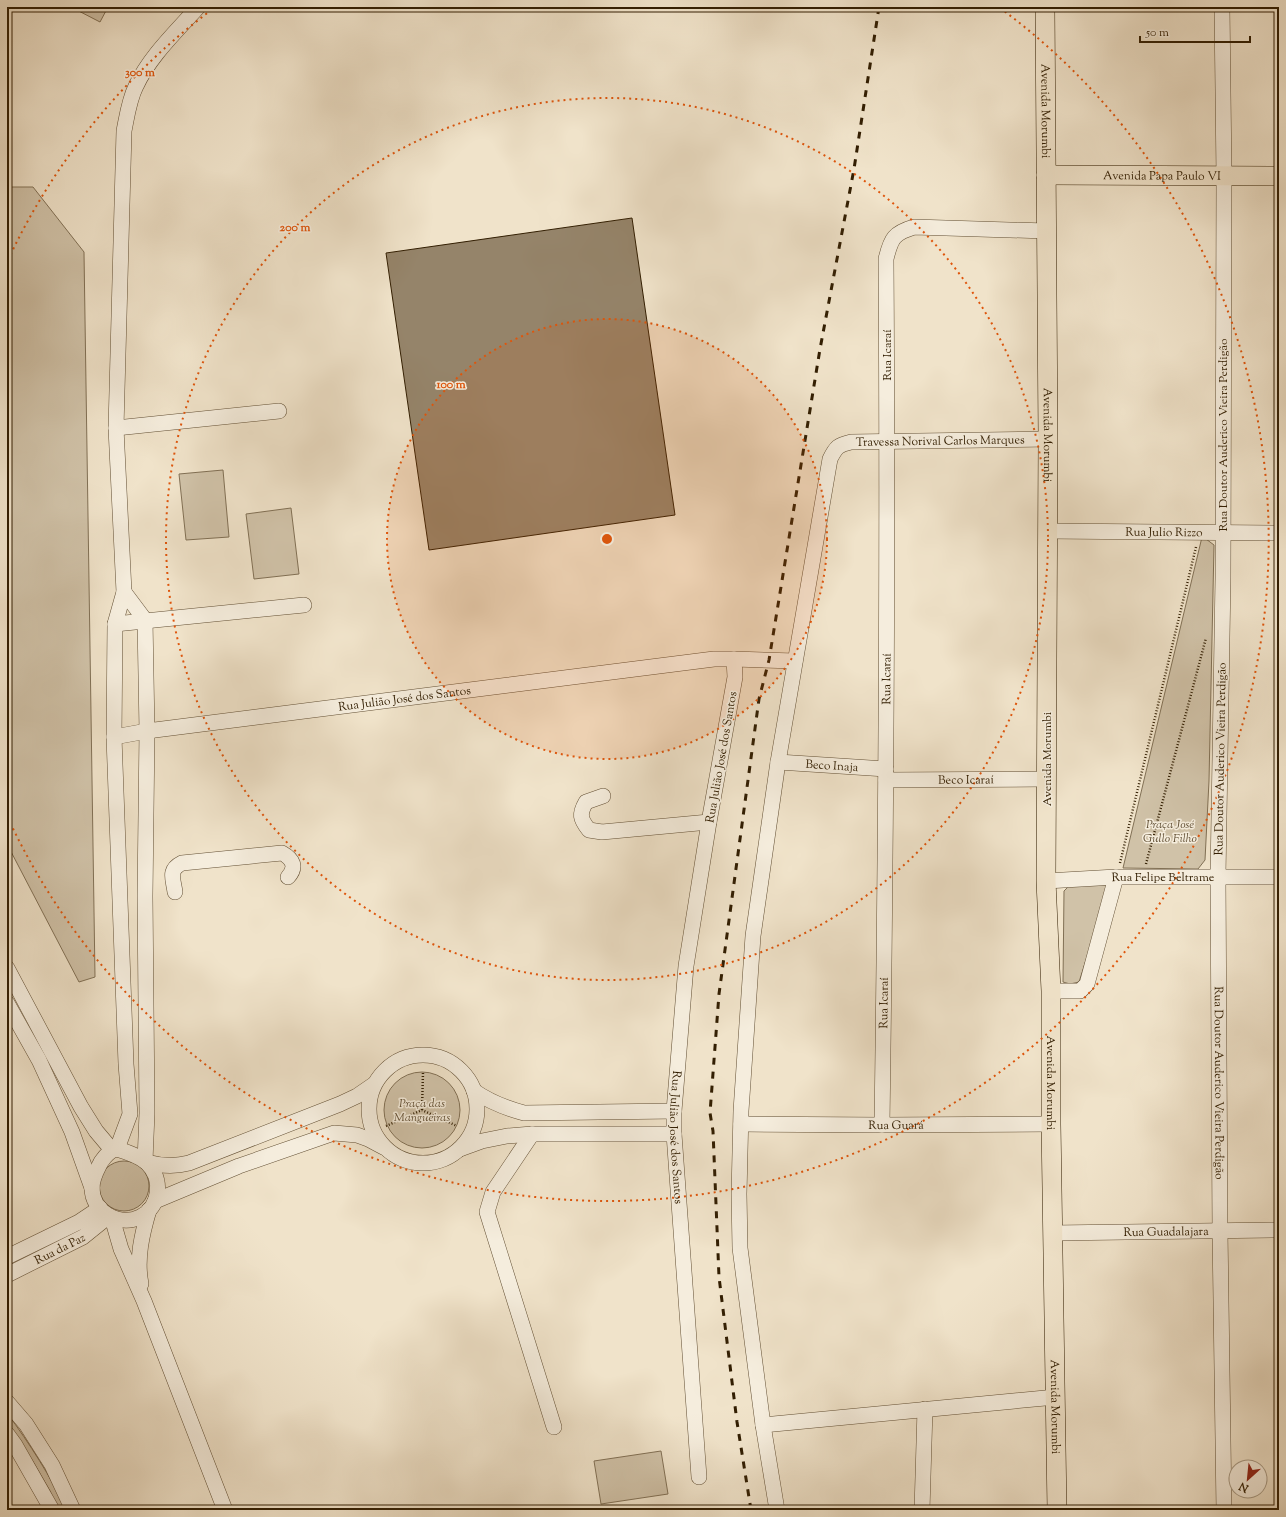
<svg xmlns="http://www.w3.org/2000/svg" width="1286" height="1517" font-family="'Sorts Mill Goudy',serif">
  <rect width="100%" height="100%" fill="#f0e3ca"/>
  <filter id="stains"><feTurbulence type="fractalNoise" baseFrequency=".005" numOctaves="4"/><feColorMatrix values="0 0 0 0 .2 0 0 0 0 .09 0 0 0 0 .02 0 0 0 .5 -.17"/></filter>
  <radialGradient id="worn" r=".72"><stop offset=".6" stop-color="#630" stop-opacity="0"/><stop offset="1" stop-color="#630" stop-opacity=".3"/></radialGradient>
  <g fill="#d0c2a8" stroke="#817055">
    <polygon points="71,7 108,7 100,22"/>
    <polygon points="7,187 33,187 84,252 95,977 79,982 7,844"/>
    <polygon points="223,470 229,537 186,540 179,474"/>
    <polygon points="291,508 299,574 254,579 246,514"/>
    <polygon points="1202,537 1206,539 1214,545 1209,781 1205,860 1198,869 1123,868"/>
    <polygon points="1071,884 1110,885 1079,982 1070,984 1063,982 1064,891"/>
    <circle cx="422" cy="1110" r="38"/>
    <circle cx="124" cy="1186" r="25"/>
    <path d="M7,1413c23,31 43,63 60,97h-9l-8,-19 -18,-31 -25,-37z"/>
    <polygon points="661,1451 668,1494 601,1504 594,1461"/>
  </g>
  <polygon fill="#95846a" stroke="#321e02" points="632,218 675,515 429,550 386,253"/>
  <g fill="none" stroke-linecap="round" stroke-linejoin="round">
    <g stroke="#624f34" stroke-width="16">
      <g id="minor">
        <path id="s1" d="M1222,7l2,169 -1,402 -5,298 2,355 4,279"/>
        <polyline points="116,428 279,411"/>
        <path id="s2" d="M1048,531l231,2"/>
        <polyline points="124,592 145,620 147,731 145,896 147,1113 145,1161"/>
        <polyline points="115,624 304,605"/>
        <polyline points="734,659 795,661"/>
        <path id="s3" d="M114,737l33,-6 567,-72h20l1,18 -26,145 -23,144 -12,145v23l25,343"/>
        <path id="s4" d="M778,762l108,7"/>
        <path id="s5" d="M886,780l160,-1"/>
        <path d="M603,796l-17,6c-7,12 -6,17 3,28l13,2 107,-10"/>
        <path id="s6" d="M1046,881l70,-4h163"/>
        <path d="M175,892c-2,-14 -7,-22 7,-29l100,-10c11,6 15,14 6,24"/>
        <polyline points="7,968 81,1107 96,1131 112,1150"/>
        <polyline points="1051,991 1080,991 1087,984 1116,877"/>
        <polyline points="7,1003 39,1060 72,1132 92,1188"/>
        <circle cx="423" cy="1109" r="54"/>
        <path d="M474,1091c16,11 31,17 50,22l150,-2"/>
        <path id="s7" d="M741,1124l141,1 169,-1"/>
        <path id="s8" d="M882,1125c4,-289 6,-578 4,-866 5,-21 8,-26 28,-32l132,4"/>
        <polyline points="532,1134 493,1192 487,1212 554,1427"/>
        <path d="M117,1149l13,-35 -4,-50 -12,-327 1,-113 9,-32 -8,-164 8,-297c3,-15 5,-31 12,-45 14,-30 40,-54 62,-79"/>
        <path d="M117,1149c10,3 23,7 30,14 16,15 14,44 -7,54 -21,10 -48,-5 -48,-29 0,-10 5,-18 9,-26 4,-6 9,-12 16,-13z"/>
        <polyline points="460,1149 482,1141 507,1136 532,1134 674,1134"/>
        <path d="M146,1162c15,4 28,5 43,1l151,-59 17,-8 16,-11"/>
        <polyline points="155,1201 239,1166 334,1133 357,1135 368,1139 383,1147"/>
        <polyline points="112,1218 121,1249 144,1301 225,1510"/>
        <path id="s9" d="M1053,1233l226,-3"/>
        <polyline points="7,1257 79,1222 100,1208"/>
        <path id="s10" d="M7,1275l76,-38 26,-21"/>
        <path d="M141,1284c-5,-25 1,-50 8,-74"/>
        <polyline points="7,1402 26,1424 52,1465 73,1510"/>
        <polyline points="763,1425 1056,1397"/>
        <polyline points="7,1434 15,1445 52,1510"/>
        <path id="s11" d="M777,1510l-14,-85 -23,-177 -1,-54 2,-83 12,-175 25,-174 52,-303c6,-12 8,-14 21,-17l197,-3"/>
        <polyline points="922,1510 925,1409"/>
      </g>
    </g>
    <g stroke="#321e02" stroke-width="20">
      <g id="major">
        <path id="s12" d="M1045,7l3,432 -2,442 5,110v133l6,386"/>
        <path id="s13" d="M1046,175l233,1"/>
      </g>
    </g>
    <g stroke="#321e02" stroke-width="2.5" stroke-dasharray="1 2" stroke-linecap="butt">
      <polyline points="1120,863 1196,547"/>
      <polyline points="1146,864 1206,638"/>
      <polyline points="422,1110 423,1072"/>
      <polyline points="386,1126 422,1110 457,1126"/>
    </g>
    <use href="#minor" stroke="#f5eddd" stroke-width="15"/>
    <use href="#major" stroke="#f0e3ca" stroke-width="19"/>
    <polyline stroke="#321e02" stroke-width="3" stroke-dasharray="7 7" stroke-linecap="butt" points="751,1510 737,1422 719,1277 713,1131 710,1113 719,994 759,699 769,660 820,349 854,169 879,7"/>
  </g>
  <circle cx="607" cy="539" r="220" fill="#df560c" fill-opacity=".12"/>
  <g fill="none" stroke="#df560c" stroke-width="2" stroke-dasharray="2 4">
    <circle cx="607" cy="539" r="220"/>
    <circle cx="607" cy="539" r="441"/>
    <path d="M8 260A661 661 0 0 1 214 8M1000 8A661 661 0 1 1 8 818"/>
  </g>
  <g text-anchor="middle" stroke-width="3" stroke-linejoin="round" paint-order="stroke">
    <g font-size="12" fill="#321e02" stroke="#f5eddd">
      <text dy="4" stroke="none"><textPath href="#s12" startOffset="104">Avenida Morumbi</textPath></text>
      <text dy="4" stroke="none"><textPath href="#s13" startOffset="116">Avenida Papa Paulo VI</textPath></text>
      <text transform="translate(887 355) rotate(-90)" y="4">Rua Icaraí</text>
      <text dy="4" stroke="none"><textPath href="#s12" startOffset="428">Avenida Morumbi</textPath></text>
      <text transform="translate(1223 435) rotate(-90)" y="4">Rua Doutor Auderico Vieira Perdigão</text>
      <text dy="4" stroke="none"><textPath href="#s11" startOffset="1178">Travessa Norival Carlos Marques</textPath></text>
      <text dy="4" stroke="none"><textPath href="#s2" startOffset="116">Rua Julio Rizzo</textPath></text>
      <text dy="4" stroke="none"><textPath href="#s8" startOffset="446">Rua Icaraí</textPath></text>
      <text dy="4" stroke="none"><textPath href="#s3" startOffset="293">Rua Julião José dos Santos</textPath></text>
      <text transform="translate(721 757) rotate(-80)" y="4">Rua Julião José dos Santos</text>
      <text transform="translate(1047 759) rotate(-90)" y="4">Avenida Morumbi</text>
      <text transform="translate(1220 759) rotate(-89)" y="4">Rua Doutor Auderico Vieira Perdigão</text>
      <text dy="4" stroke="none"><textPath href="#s4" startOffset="54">Beco Inaja</textPath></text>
      <text dy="4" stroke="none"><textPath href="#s5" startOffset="80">Beco Icaraí</textPath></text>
      <text dy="4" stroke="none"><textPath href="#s6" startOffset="117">Rua Felipe Beltrame</textPath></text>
      <text dy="4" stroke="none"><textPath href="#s8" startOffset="122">Rua Icaraí</textPath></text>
      <text dy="4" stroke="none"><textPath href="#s12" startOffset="1076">Avenida Morumbi</textPath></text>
      <text dy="4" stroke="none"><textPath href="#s1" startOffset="1076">Rua Doutor Auderico Vieira Perdigão</textPath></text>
      <text dy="4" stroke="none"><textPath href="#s7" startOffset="155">Rua Guará</textPath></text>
      <text dy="4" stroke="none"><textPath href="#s3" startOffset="1108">Rua Julião José dos Santos</textPath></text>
      <text dy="4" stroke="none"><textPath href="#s9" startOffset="113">Rua Guadalajara</textPath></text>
      <text dy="4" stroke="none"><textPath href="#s10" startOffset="59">Rua da Paz</textPath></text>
      <text dy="4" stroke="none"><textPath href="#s12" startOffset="1400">Avenida Morumbi</textPath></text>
    </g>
    <g font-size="12" font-style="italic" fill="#614f34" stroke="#f5eddd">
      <text x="1170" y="828">Praça José<tspan x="1170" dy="14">Gullo Filho</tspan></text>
      <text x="422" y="1107">Praça das<tspan x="422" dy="14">Mangueiras</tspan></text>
    </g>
  </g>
  <circle cx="607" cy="539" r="6" fill="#df560c" stroke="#f5eddd" stroke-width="2"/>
  <g font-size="12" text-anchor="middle" font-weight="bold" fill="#df560c" stroke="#f5eddd" stroke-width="3" stroke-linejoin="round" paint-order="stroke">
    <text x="140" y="76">300 m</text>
    <text x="295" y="231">200 m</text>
    <text x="451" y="388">100 m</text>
  </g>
  <rect width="1286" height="1517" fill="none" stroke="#f0e3ca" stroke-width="24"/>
  <rect x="8" y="8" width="1270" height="1501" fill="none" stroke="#321e02" stroke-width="2"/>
  <rect x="12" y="12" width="1262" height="1493" fill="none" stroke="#321e02"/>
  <g transform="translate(1248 1479) rotate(207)"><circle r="19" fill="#f5eddd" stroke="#a79a85"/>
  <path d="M0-3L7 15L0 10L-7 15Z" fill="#8f2418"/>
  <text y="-6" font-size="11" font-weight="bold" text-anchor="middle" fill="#321e02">N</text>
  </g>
  <path d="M1140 36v6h110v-6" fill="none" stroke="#321e02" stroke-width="2"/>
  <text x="1146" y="36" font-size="12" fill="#321e02" stroke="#f5eddd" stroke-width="3" paint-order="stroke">50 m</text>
  <rect width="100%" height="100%" filter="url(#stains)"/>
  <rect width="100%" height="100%" fill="url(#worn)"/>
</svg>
